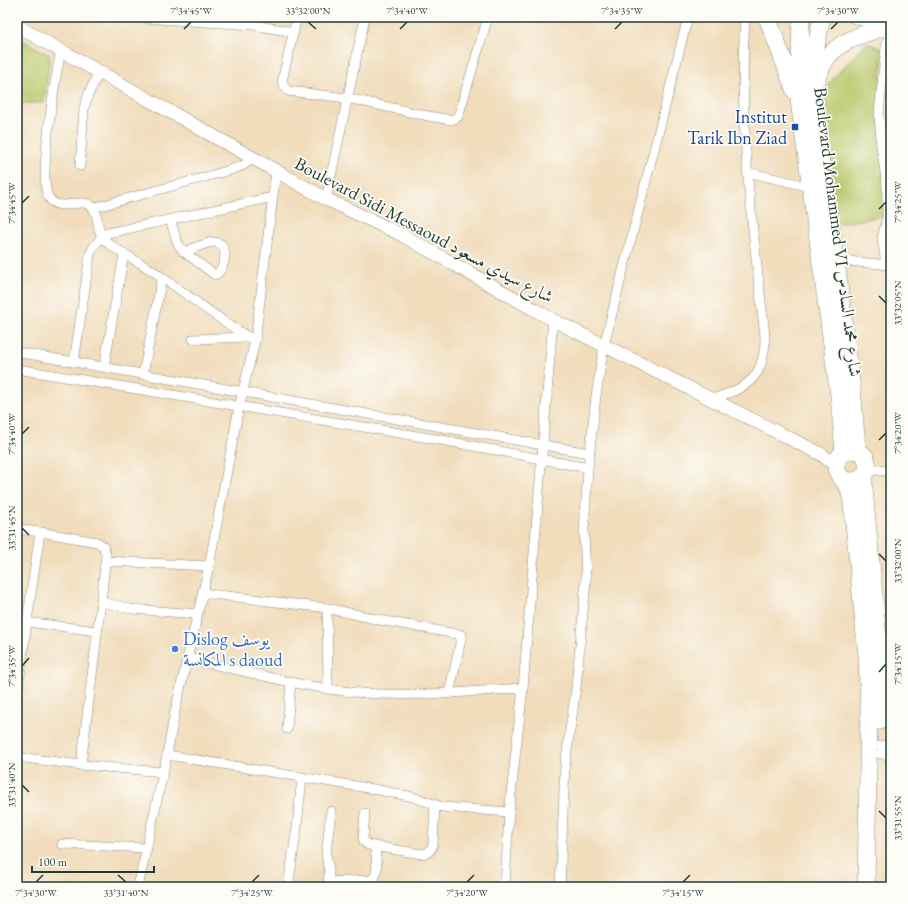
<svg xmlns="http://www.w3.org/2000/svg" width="908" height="904" font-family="'EB Garamond',Amiri,serif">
  <rect width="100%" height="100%" fill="#fdfcf7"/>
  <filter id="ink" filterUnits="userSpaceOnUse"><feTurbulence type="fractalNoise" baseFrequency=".025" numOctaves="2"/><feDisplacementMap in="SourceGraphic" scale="8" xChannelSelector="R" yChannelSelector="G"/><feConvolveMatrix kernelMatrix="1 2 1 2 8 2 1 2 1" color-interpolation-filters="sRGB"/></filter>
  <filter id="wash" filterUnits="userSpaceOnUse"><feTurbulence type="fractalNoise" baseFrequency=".012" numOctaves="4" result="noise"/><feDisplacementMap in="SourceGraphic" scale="16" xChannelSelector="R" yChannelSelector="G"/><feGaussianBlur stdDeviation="0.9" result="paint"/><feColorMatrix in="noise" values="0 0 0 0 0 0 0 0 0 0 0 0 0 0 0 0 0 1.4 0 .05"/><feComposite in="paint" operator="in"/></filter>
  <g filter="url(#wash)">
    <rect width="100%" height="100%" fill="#f1ddbc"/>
    <g fill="#b9c769" stroke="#6c824e">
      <polygon points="17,37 50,55 44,103 17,103"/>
      <polygon points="866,43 883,49 879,114 890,215 832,225 825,159 825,89 830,82"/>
    </g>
  </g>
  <g filter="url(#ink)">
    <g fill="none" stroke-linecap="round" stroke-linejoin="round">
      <g stroke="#888d78" stroke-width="10">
        <g id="street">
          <polyline points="126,17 253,25 294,32"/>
          <polyline points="297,17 282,81 284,86 288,91 347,98 428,116 452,120 458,117 488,17"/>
          <polyline points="891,27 886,47 879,113 881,145 891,146"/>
          <path d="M61,51c-5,24 -24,130 -12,147 12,17 33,-4 44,10 6,8 4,21 9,29 8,11 36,24 48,32 35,23 68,51 105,72"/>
          <polyline points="881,145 887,186 887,218 882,238 886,264"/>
          <polyline points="80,166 84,108 89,93 99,72"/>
          <polyline points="747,172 811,187"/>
          <polyline points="326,199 365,17"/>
          <polyline points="93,208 227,171 242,166 254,158"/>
          <path d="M170,219l8,25 6,8 31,23c11,-5 15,-32 0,-33 -8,0 -23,7 -31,10"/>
          <polyline points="836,260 890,265"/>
          <polyline points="193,339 249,337"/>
          <polyline points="17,352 589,453"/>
          <path d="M74,362l16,-108c4,-9 9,-16 18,-21l165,-36"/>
          <polyline points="104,367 124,254"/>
          <polyline points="17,369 447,441 588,468"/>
          <polyline points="143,374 162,278"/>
          <path d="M712,399c37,-12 53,-21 53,-63 -12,-106 -27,-212 -20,-319"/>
          <polyline points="867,471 878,470 891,472"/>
          <polyline points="17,529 40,532 97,542 103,546 106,554 101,602 131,609 197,614"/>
          <polyline points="40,532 27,622 97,631"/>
          <polyline points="106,561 209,566"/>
          <polyline points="202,593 327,608 380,620 462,635 449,694"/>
          <polyline points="101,602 81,765 163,772"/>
          <polyline points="327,608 328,689"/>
          <path d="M187,658c64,14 128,34 194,36 47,2 95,-3 142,-6"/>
          <polyline points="17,697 27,622"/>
          <polyline points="287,729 291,681"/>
          <polyline points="880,746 891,745"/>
          <polyline points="880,754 891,755"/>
          <polyline points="167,755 374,789 413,797 442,807 509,812"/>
          <polyline points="17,757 81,765"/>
          <path d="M365,813l-2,25 1,4 4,3 53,9c7,-1 10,-2 12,-10l2,-39"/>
          <polyline points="62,844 147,848"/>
          <polyline points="329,882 370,880 375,877 377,868 375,847"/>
          <polyline points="138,887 167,755 175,711 209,566 239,407 255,341 276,171"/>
          <polyline points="288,887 297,827 302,777"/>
          <polyline points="328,887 329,871 326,854 331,811"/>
          <polyline points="505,887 509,812 523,688 553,320"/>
          <polyline points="560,887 565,765 576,688 586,580 584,530 588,468 596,396 604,345 688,17"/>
        </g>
      </g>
      <g stroke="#888d78" stroke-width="14">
        <g id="secondary">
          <polyline points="855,17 889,26"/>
          <polyline points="17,26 326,199 402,235 553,320 821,454 836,466"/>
        </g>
      </g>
      <g stroke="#888d78" stroke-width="18">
        <g id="highway">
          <polyline points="767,17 795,91"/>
          <polyline points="801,17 799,100 839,396 844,452"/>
          <polyline points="822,17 813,61 812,87 815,124 836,260 853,398 857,451"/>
          <path d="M814,83c4,-8 8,-17 13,-25 14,-19 39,-24 59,-32"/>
          <polyline points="863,478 881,669 880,721"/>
          <path d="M843,479c12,6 27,-2 24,-17 -3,-18 -31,-14 -31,4 0,8 7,13 11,19 3,6 4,11 5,18l15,152 2,55 -3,177"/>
        </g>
      </g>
      <use href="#street" stroke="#fff" stroke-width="9"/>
      <use href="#secondary" stroke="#fff" stroke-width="13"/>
      <use href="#highway" stroke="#fff" stroke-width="17"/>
    </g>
  </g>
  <path fill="none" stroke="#1f3d34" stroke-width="1.5" d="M308,22l8,7M184,29l7,-7M400,29l7,-7M615,29l7,-7M831,29l7,-7M22,203l7,-7M879,209l7,-7M879,296l7,7M22,434l7,-7M879,440l7,-7M22,528l7,7M879,554l7,7M22,666l7,-8M879,672l7,-8M22,785l7,7M879,811l7,7M118,875l8,7M36,882l7,-7M252,882l7,-7M467,882l7,-7M683,882l7,-7"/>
  <rect fill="#1a4fb4" stroke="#fdfcf7" stroke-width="1.5" x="791" y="123" width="8" height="8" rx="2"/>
  <circle fill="#3f7fe0" stroke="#fdfcf7" stroke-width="1.5" cx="175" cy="649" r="4"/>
  <g text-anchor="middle" stroke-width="3.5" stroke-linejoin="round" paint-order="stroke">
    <g font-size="18" fill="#164399" stroke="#fdfcf7" text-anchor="end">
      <text x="787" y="123">Institut<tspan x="787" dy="21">Tarik Ibn Ziad</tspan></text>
    </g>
    <g font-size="18" fill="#1f3d34" stroke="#fdfcf7">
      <text transform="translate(424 230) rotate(28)" y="6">Boulevard Sidi Messaoud شارع سيدي مسعود</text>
      <text transform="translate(838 232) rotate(83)" y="6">Boulevard Mohammed VI شارع محمد السادس</text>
    </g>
    <g font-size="18" fill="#366cbe" stroke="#fdfcf7" text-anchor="start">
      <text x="183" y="645">Dislog يوسف<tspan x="183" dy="21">المكانسة s daoud</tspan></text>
    </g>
  </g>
  <rect width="908" height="904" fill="none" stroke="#fdfcf7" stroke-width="44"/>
  <path d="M32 866v6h122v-6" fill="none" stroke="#1f3d34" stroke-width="2"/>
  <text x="38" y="866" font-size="12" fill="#1f3d34" stroke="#fdfcf7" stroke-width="3" paint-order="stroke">100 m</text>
  <rect x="22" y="22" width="864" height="860" fill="none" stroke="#1f3d34" stroke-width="1.5"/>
  <g font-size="10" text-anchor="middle" fill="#1f3d34">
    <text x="191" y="14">7°34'45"W</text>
    <text x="308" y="14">33°32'00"N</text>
    <text x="407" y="14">7°34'40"W</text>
    <text x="622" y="14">7°34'35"W</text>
    <text x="838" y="14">7°34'30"W</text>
    <text transform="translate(897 202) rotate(-90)" y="4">7°34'25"W</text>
    <text transform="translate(11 203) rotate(-90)" y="4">7°34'45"W</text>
    <text transform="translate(897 303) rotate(-90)" y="4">33°32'05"N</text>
    <text transform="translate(897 433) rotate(-90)" y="4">7°34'20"W</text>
    <text transform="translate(11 434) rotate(-90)" y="4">7°34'40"W</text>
    <text transform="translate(11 528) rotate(-90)" y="4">33°31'45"N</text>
    <text transform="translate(897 561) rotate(-90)" y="4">33°32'00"N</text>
    <text transform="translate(897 664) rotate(-90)" y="4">7°34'15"W</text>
    <text transform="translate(11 666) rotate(-90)" y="4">7°34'35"W</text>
    <text transform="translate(11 785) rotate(-90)" y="4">33°31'40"N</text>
    <text transform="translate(897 818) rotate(-90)" y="4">33°31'55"N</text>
    <text x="36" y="896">7°34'30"W</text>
    <text x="126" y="896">33°31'40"N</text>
    <text x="252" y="896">7°34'25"W</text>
    <text x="467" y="896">7°34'20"W</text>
    <text x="683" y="896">7°34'15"W</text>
  </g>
</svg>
